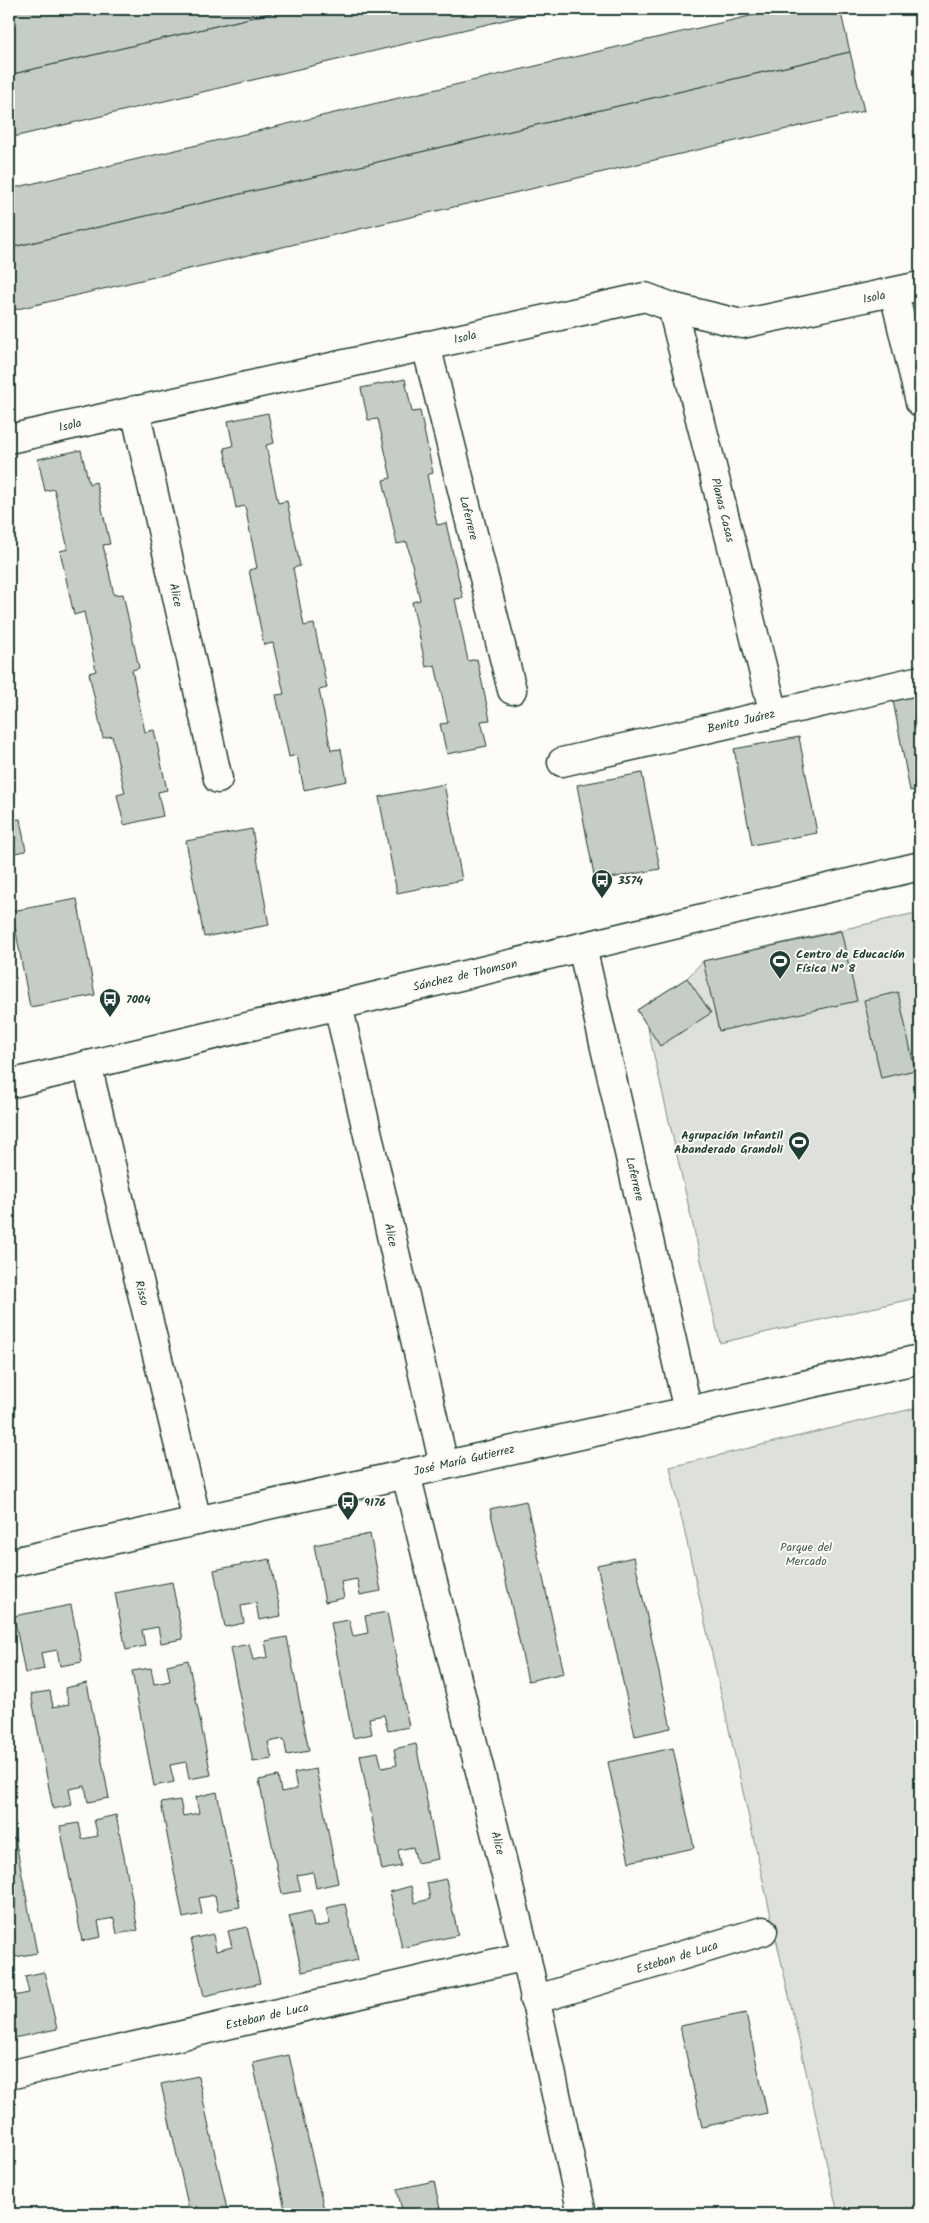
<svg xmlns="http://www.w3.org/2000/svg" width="929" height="2223" font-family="Kalam,sans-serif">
  <rect width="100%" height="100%" fill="#fdfcf7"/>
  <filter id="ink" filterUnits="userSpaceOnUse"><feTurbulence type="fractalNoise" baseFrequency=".02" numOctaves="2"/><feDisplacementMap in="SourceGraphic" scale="10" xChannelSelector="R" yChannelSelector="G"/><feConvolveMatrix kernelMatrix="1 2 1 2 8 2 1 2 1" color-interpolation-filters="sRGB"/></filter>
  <g filter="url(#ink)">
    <g fill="#dde0db" stroke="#7e8e88">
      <polygon points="920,912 920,1297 720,1343 647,1025 637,1010 687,978 703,961"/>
      <polygon points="920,1407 920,2214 838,2214 670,1467"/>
    </g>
    <g fill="#c6cdc7" stroke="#1f3d34">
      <polygon points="27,9 288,9 9,75 9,13"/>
      <polygon points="288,9 551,9 9,138 9,75"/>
      <polygon points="780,9 840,9 850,52 9,248 9,189"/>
      <polygon points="850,52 864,111 9,311 9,248"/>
      <polygon points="405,379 412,412 420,411 433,473 427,475 437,525 446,523 463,598 455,599 468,661 477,659 490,720 481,721 487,746 447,754 440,724 448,723 435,665 426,667 412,602 420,600 407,542 397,544 383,480 391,478 378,419 368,420 361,388"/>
      <polygon points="268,413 274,443 266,445 278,503 287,501 300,566 293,568 304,626 314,624 327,688 319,690 331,750 341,749 347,781 304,790 297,755 289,757 276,695 284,694 273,643 264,645 249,570 257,568 245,506 236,508 224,448 233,446 228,421"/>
      <polygon points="81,450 89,484 96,482 110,544 103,545 114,595 123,594 139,668 132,670 145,732 154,730 167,790 158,792 163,816 124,825 117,795 125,793 112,736 103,738 89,673 96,671 84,612 74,615 60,551 68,549 54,489 45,491 38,459"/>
      <polygon points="920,689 920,789 910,791 892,695"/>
      <polygon points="799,737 817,833 752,845 734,749"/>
      <polygon points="642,773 660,869 595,881 577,785"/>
      <polygon points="444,784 462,880 397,893 379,797"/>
      <polygon points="9,811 11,820 20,819 26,851 9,854"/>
      <polygon points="252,829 269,925 204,937 186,841"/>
      <polygon points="77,899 95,995 30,1007 12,911"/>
      <polygon points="841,931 857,1001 719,1031 703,961"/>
      <polygon points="687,978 711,1013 660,1046 637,1010"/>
      <polygon points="898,992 915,1070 881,1078 864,1000"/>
      <polygon points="526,1501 564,1673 528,1681 490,1509"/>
      <polygon points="370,1534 381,1591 360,1595 357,1579 341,1582 344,1598 325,1602 314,1545"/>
      <polygon points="634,1557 671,1728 635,1736 597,1565"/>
      <polygon points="270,1559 281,1616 259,1620 256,1603 241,1606 244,1623 225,1627 214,1570"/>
      <polygon points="172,1582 183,1639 161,1643 158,1627 142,1630 145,1646 126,1650 115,1593"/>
      <polygon points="71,1605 82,1662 60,1666 57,1650 41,1653 44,1669 25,1673 14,1616"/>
      <polygon points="387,1612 409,1727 388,1731 384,1715 369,1718 372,1734 353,1738 331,1623 349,1620 353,1636 368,1633 365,1616"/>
      <polygon points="287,1637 309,1751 287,1755 284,1739 268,1742 272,1759 253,1762 230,1648 249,1644 253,1660 268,1657 265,1641"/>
      <polygon points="188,1660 211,1775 189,1779 186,1762 170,1765 174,1782 154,1786 132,1671 151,1668 154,1684 170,1681 167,1665"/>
      <polygon points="87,1683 109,1798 88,1802 85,1786 69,1789 72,1805 53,1809 31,1694 50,1691 53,1707 69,1704 65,1688"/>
      <polygon points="416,1744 438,1859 417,1863 413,1847 398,1850 401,1866 382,1870 360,1755 378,1752 382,1768 397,1765 394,1749"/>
      <polygon points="673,1748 694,1848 629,1862 608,1762"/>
      <polygon points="316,1769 338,1883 316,1888 313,1872 297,1875 301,1891 282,1894 259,1780 278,1776 281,1792 297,1789 294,1773"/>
      <polygon points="217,1792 240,1907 218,1911 215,1895 199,1898 202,1914 183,1918 161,1803 180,1800 183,1816 199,1813 196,1797"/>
      <polygon points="116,1815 138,1930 117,1934 114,1918 98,1921 101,1937 82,1941 60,1826 79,1823 82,1839 98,1836 94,1820"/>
      <polygon points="15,1838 37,1953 15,1957 12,1941 9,1941 9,1839"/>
      <polygon points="446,1879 458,1935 402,1948 390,1892 411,1886 415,1903 430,1899 427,1883"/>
      <polygon points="345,1904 358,1960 302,1972 289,1916 311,1911 314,1927 330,1924 326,1908"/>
      <polygon points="247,1927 260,1983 204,1996 191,1939 213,1934 216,1951 232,1947 228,1931"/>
      <polygon points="44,1972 57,2029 9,2039 9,1980 13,1996 29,1993 25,1976"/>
      <polygon points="746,2013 767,2113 702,2127 680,2026"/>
      <polygon points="289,2055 325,2214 286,2214 253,2063"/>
      <polygon points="198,2076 228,2214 190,2214 161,2084"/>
      <polygon points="434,2181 441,2214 403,2214 397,2189"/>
      <polygon points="533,2209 534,2214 507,2214"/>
    </g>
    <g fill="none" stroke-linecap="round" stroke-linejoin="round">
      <g stroke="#1f3d34" stroke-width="31">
        <g id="street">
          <polyline points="894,293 920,402"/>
          <polyline points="672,307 774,714"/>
          <polyline points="426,345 512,690"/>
          <polyline points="135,410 218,779"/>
          <polyline points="9,439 645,297 672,307 742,324 920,286"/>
          <polyline points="562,762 920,680"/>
          <polyline points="582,947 688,1411"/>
          <polyline points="338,1005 444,1465"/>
          <polyline points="87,1065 197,1521"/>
          <polyline points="9,1084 920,866"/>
          <polyline points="406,1474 526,1956 582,2214"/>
          <polyline points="534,2000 763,1931"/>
          <polyline points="9,2075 526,1956"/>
        </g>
      </g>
      <g stroke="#1f3d34" stroke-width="31">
        <polyline id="secondary" points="9,1563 920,1359"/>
      </g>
      <use href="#street" stroke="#fdfcf7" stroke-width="28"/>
      <use href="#secondary" stroke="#fdfcf7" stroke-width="28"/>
    </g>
  </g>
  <defs>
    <g id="bus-pin" transform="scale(1.125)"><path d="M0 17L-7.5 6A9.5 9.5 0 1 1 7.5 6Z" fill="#1f3d34" stroke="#fdfcf7"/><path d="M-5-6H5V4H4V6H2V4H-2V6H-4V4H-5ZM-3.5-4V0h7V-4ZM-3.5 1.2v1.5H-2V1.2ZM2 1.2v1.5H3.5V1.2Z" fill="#fff"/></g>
    <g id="stadium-pin" transform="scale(1.125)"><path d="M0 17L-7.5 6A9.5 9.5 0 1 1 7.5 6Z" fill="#1f3d34" stroke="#fdfcf7"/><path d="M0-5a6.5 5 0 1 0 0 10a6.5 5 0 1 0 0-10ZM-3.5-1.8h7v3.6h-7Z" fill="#fff"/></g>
  </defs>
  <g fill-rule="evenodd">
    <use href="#bus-pin" x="602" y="880"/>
    <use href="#stadium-pin" x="780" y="961"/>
    <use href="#bus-pin" x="110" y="999"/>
    <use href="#stadium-pin" x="799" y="1142"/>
    <use href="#bus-pin" x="348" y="1502"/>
  </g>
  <g text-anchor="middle" stroke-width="4" stroke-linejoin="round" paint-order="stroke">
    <g font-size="12" fill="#1f3d34" stroke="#fdfcf7">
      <text transform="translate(874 297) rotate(-12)" y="4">Isola</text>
      <text transform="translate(465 337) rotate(-13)" y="4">Isola</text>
      <text transform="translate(70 425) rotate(-13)" y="4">Isola</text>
      <text transform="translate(723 510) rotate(76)" y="4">Planas Casas</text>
      <text transform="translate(469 518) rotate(76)" y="4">Laferrere</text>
      <text transform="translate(176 595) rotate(77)" y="4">Alice</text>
      <text transform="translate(741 721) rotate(-13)" y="4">Benito Juárez</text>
      <text transform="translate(465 975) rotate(-13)" y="4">Sánchez de Thomson</text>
      <text transform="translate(635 1179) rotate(77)" y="4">Laferrere</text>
      <text transform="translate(391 1235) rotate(77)" y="4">Alice</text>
      <text transform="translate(142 1293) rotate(76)" y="4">Risso</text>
      <text transform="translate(464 1460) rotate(-13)" y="4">José María Gutierrez</text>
      <text transform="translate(498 1843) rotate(76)" y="4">Alice</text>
      <text transform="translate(677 1957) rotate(-17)" y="4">Esteban de Luca</text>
      <text transform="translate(267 2016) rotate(-13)" y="4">Esteban de Luca</text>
    </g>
    <g font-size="12" font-weight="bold" fill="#1f3d34" stroke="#fdfcf7" text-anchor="start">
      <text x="618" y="884">3574</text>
      <text x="796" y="958">Centro de Educación<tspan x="796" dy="14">Física N° 8</tspan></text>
      <text x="126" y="1003">7004</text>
      <text x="783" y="1139" text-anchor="end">Agrupación Infantil<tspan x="783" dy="14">Abanderado Grandoli</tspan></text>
      <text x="364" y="1506">9176</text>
    </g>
    <g font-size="12" fill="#455e55" stroke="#fdfcf7">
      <text x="806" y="1551">Parque del<tspan x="806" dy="14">Mercado</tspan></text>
    </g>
  </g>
  <rect width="929" height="2223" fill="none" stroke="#fdfcf7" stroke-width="30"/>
  <rect x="15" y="15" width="899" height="2193" fill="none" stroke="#1f3d34" stroke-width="2" filter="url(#ink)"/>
</svg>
